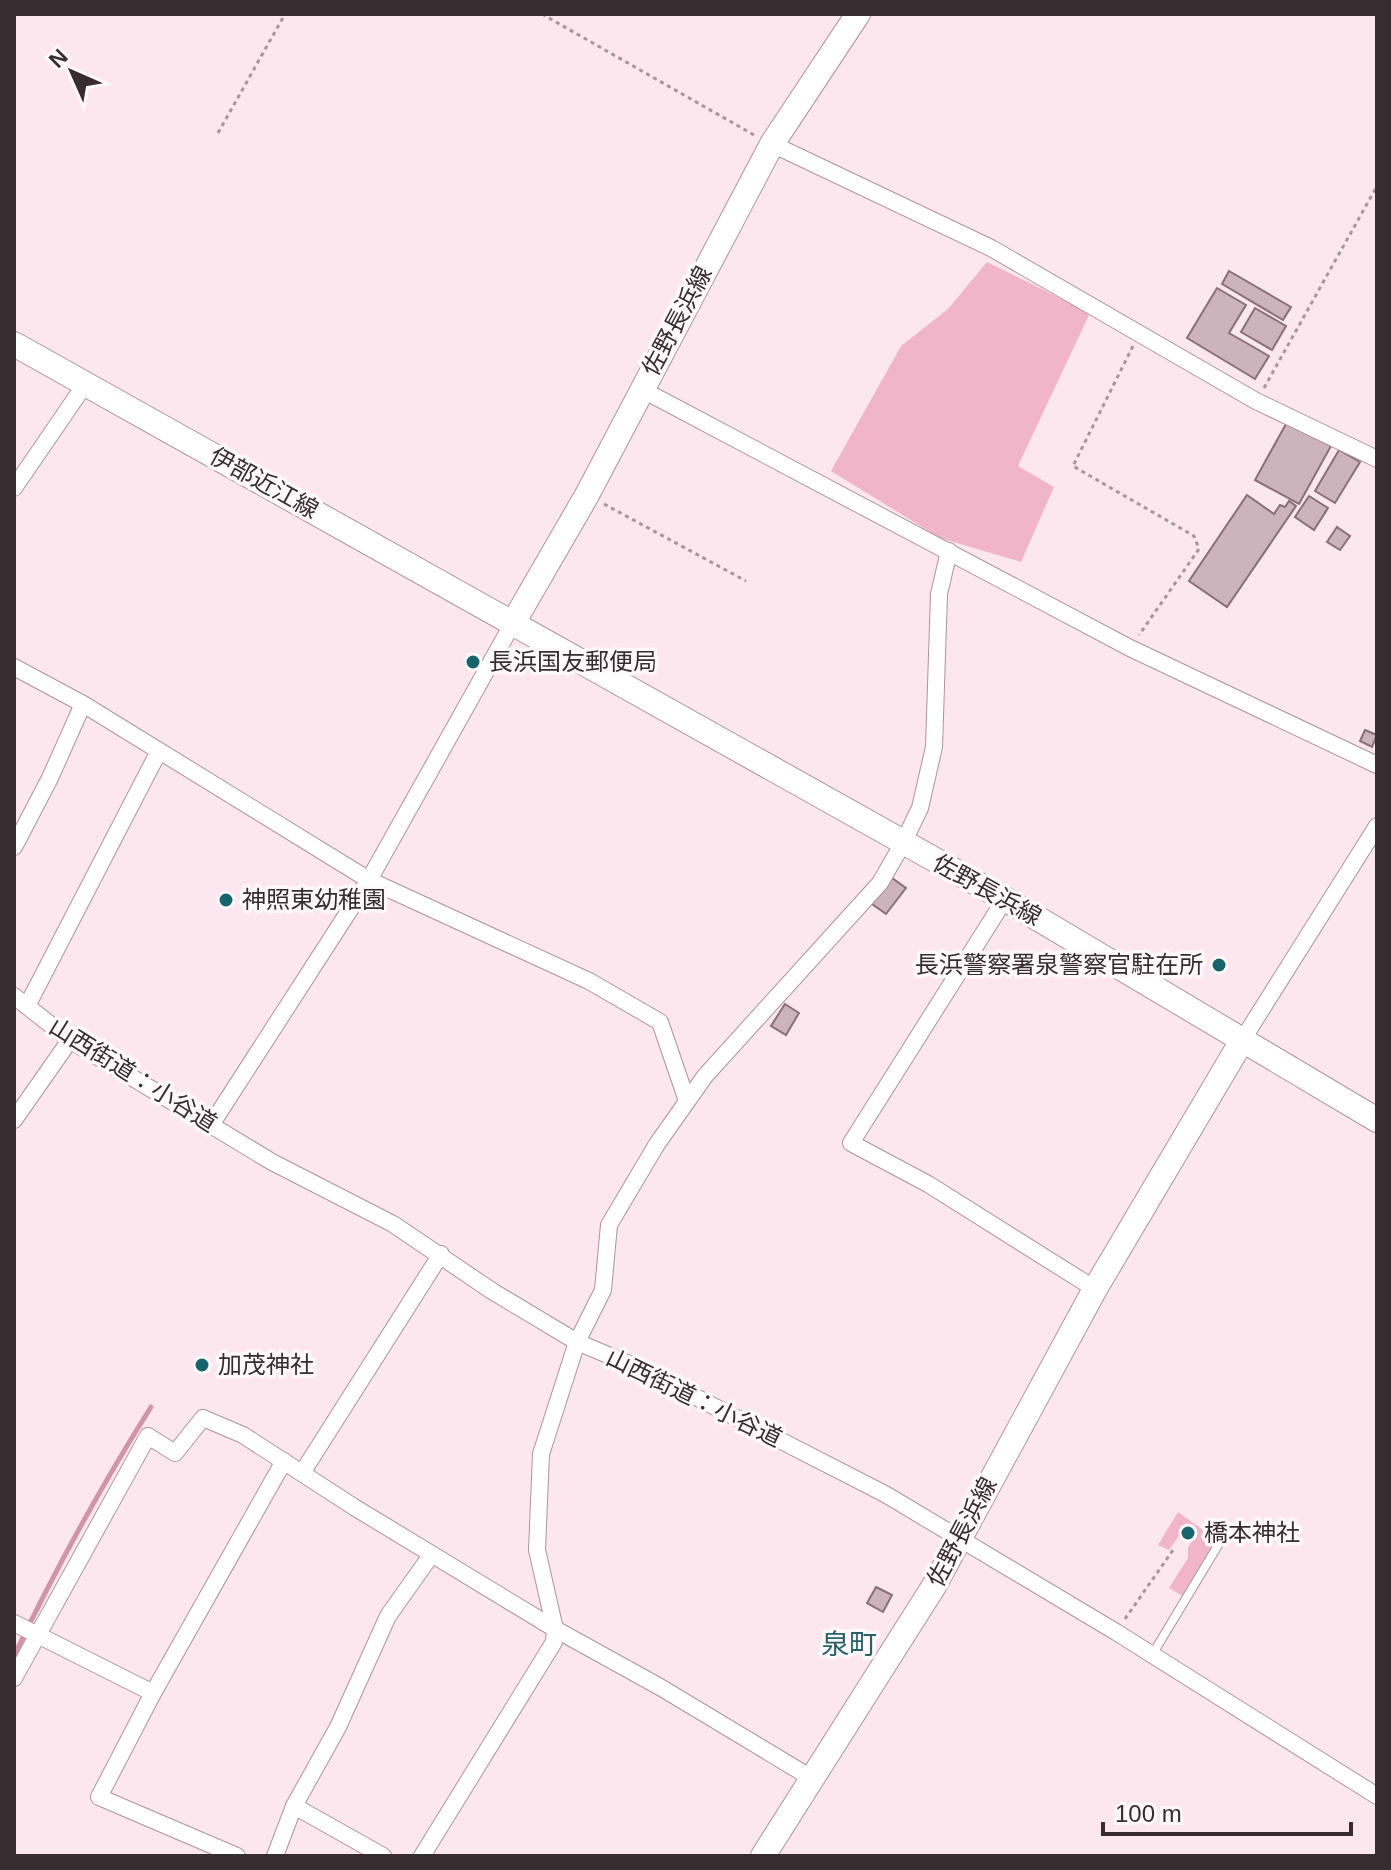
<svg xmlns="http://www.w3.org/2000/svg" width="1391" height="1870" font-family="Helvetica,'Noto Sans JP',sans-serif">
  <rect width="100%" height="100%" fill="#fde7ee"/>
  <g fill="#f1b5c9">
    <polygon points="987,262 1090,313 1018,466 1054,487 1021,562 940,538 831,471 901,346 948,309"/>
    <polygon points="1178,1512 1217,1540 1183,1596 1169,1588 1188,1558 1188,1548 1196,1533 1186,1526 1169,1550 1158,1545"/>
  </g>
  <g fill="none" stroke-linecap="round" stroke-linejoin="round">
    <path stroke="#d195aa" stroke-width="5" d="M14,1656c41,-86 86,-168 137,-249"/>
  </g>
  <g fill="#cdb3bb" stroke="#886f78" stroke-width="2">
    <polygon points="1229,271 1291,307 1283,320 1222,284"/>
    <polygon points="1217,288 1246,305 1229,333 1269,356 1255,379 1187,338"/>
    <polygon points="1255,308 1286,326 1272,350 1241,332"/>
    <polygon points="1287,422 1331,446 1299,504 1255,480"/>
    <polygon points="1339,450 1360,462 1335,503 1315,491"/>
    <polygon points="1247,495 1274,514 1280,505 1285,507 1289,501 1296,506 1227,607 1189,581"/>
    <polygon points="1309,496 1328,508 1314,530 1295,517"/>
    <polygon points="1337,527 1350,536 1340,550 1327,542"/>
    <polygon points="1365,730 1377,735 1372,747 1360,741"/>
    <polygon points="892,878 906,888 886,914 872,904"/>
    <polygon points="785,1004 799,1013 786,1035 771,1026"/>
    <polygon points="876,1587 892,1595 883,1612 867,1603"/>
  </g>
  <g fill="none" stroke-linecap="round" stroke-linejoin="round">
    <g stroke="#ad939c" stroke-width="10">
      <polyline id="service" points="1152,1655 1220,1542"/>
    </g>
    <g stroke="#ad939c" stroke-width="18">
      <g id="minor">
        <polyline points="772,144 991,248 1256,401 1377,459"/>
        <polyline points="641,389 1130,648 1377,765"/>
        <polyline points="14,488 86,383"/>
        <polyline points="14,667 83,704 369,880 589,981 660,1022 687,1101"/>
        <polyline points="14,847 50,778 83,704"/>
        <polyline points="1005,899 851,1143 928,1184 1095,1289"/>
        <polyline points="14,996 70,1040 272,1162 393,1224 492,1291 577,1342 641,1369 885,1494 1116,1632 1377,1796"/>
        <polyline points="27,1006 159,751"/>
        <polyline points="1243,1039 1377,826"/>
        <polyline points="14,1120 70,1040"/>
        <polyline points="211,1125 369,880 513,623"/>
        <polyline points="302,1473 441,1254"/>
        <polyline points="14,1623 153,1693"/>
        <polyline points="14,1678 148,1436 175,1453 203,1418 243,1435 354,1507 555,1629 660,1687 813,1779"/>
        <polyline points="294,1806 383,1856"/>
        <polyline points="237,1856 99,1797 153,1693 284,1461"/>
        <polyline points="275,1856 294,1806 338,1727 388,1616 432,1554"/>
        <polyline points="422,1856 554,1642 555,1629 537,1550 541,1454 577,1342 603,1290 609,1225 657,1144 705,1076 880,883 903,843 920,808 934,747 939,594 949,551"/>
      </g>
    </g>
    <g stroke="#ad939c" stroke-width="26">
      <g id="secondary">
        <polyline points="14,344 1005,899 1377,1120"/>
        <polyline points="513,623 587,495 772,144 858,14"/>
        <polyline points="763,1856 934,1586 1095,1289 1243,1039"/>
      </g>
    </g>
    <g stroke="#a7969c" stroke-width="3" stroke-dasharray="4 4" stroke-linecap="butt">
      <polyline points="542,14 754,135"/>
      <polyline points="218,133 285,14"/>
      <polyline points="1133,346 1073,466 1194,536 1199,549 1139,635"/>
      <polyline points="1264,388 1377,186"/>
      <polyline points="604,504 746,581"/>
      <polyline points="1125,1619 1173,1550"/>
    </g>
    <use href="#service" stroke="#fff" stroke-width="8"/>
    <use href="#minor" stroke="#fff" stroke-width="16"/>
    <use href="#secondary" stroke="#fff" stroke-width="24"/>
  </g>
  <g fill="#17646d" stroke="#fff9fb" stroke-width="3">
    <circle cx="473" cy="662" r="8"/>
    <circle cx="226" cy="900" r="8"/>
    <circle cx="1219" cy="965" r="8"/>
    <circle cx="202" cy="1365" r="8"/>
    <circle cx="1188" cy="1533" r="8"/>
  </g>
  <g text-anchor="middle" stroke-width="7" stroke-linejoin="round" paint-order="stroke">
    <g font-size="24" fill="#372d30" stroke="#fff9fb">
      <text transform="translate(677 321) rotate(-62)" y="8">佐野長浜線</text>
      <text transform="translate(264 483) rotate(29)" y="8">伊部近江線</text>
      <text transform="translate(987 890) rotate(29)" y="8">佐野長浜線</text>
      <text transform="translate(133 1075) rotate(32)" y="8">山西街道：小谷道</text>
      <text transform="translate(694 1398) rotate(26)" y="8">山西街道：小谷道</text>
      <text transform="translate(962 1532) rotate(-62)" y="8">佐野長浜線</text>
    </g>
    <g font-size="24" fill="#372d30" stroke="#fff9fb" text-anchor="start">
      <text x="489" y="670">長浜国友郵便局</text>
      <text x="242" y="908">神照東幼稚園</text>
      <text x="1203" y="973" text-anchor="end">長浜警察署泉警察官駐在所</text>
      <text x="218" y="1373">加茂神社</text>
      <text x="1204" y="1541">橋本神社</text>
    </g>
    <g font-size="28" fill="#286168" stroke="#fff9fb">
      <text x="849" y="1654">泉町</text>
    </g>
  </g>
  <rect width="1391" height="1870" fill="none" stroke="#372d30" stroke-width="32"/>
  <g transform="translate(72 72) rotate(315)" stroke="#fff9fb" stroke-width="6" paint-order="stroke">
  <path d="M0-6L14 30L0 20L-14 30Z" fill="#372d30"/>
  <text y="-12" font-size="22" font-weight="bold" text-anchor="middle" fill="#372d30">N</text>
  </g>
  <path d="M1103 1822v12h248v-12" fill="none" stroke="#372d30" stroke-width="4"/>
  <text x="1115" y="1822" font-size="24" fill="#372d30" stroke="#fff9fb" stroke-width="6" paint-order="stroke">100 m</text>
</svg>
